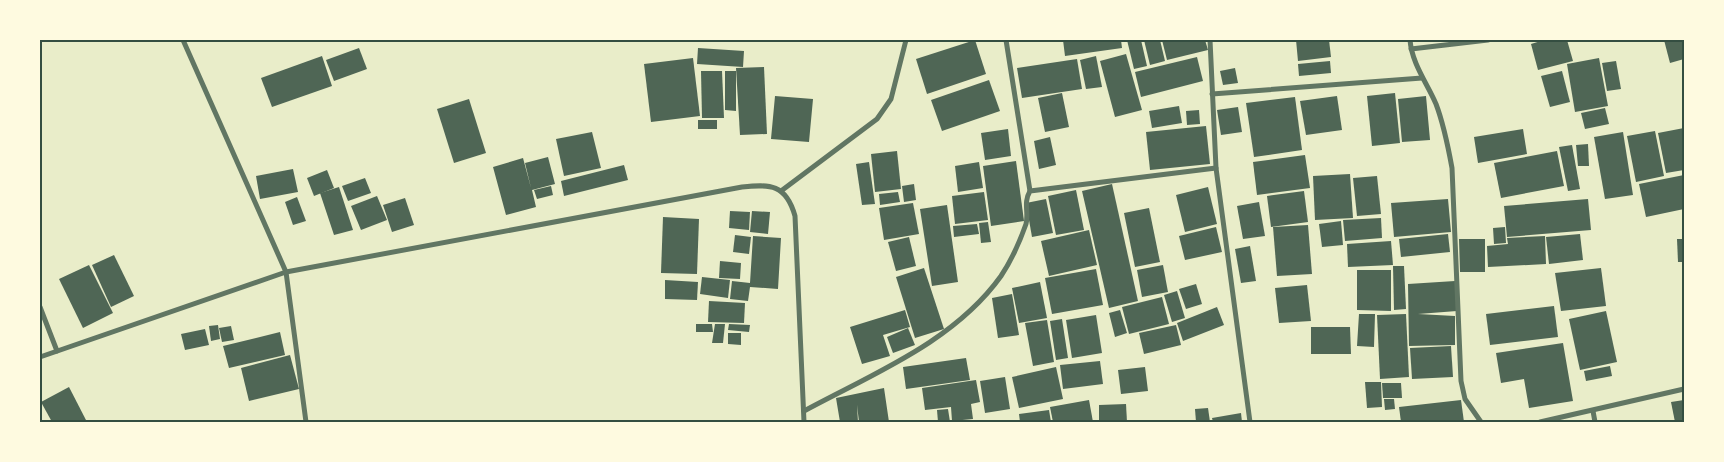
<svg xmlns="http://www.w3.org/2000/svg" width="1724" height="462" font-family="'Zilla Slab',serif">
  <rect width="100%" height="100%" fill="#e9edc9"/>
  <g fill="#4f6655">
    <polygon points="975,40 986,74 927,94 916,59"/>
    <polygon points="1063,40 1121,40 1122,48 1065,56"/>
    <polygon points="1127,40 1141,40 1147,66 1134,69"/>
    <polygon points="1144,40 1160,40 1165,61 1150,65"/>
    <polygon points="1162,40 1205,40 1208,50 1167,60"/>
    <polygon points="1296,40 1329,40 1331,57 1298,61"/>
    <polygon points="1544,40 1567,40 1573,61 1538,70 1531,44"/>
    <polygon points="1664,40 1683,40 1684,59 1670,63"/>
    <polygon points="359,48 367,69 334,81 326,60"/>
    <polygon points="698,48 744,51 743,67 697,64"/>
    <polygon points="1126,54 1142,110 1115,117 1100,61"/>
    <polygon points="322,56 332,86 272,107 261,78"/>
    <polygon points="1096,56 1102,87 1086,89 1080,60"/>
    <polygon points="1197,57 1203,81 1141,97 1135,72"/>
    <polygon points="693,58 700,116 651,122 644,64"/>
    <polygon points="1599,58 1608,106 1575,112 1567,64"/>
    <polygon points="1077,59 1082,89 1022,98 1017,68"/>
    <polygon points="1330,61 1331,73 1299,76 1298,64"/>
    <polygon points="1616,61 1621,89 1607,91 1602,63"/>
    <polygon points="764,67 767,134 740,135 736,68"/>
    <polygon points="1235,68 1238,83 1223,85 1220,71"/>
    <polygon points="701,71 722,71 724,118 702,118"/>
    <polygon points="725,71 736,71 736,111 725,110"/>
    <polygon points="1562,71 1570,102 1550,107 1541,76"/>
    <polygon points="989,80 1000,111 942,131 931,100"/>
    <polygon points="1062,93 1069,127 1045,132 1038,98"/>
    <polygon points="1395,93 1400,143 1372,146 1367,96"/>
    <polygon points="775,96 813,99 809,142 771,139"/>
    <polygon points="1337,96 1342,130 1306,135 1300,101"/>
    <polygon points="1426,96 1430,140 1402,142 1398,99"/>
    <polygon points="1295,97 1302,150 1254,157 1246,103"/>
    <polygon points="469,99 486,153 454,163 437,109"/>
    <polygon points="1179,106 1182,123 1152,128 1149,111"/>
    <polygon points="1238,107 1242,132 1221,135 1217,110"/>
    <polygon points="1605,108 1609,124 1585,129 1581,113"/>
    <polygon points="1199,110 1200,124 1187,125 1186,111"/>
    <rect x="698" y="120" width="19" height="9"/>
    <polygon points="1206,126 1210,164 1150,170 1146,132"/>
    <polygon points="1684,128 1684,170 1666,173 1658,133"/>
    <polygon points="1008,129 1011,156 985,160 981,133"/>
    <polygon points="1523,129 1527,154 1478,163 1474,137"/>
    <polygon points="1655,131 1664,176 1636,182 1627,136"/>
    <polygon points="592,132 601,168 564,176 556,139"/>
    <polygon points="1623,132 1633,195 1605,199 1594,137"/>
    <polygon points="1050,137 1056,165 1039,169 1034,141"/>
    <polygon points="1588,144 1589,166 1578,166 1576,145"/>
    <polygon points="1572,145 1580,189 1568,191 1559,147"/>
    <polygon points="897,151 901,189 875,192 871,154"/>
    <polygon points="1557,151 1564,186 1501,198 1494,163"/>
    <polygon points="1305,155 1310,188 1257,195 1253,162"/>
    <polygon points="548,157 555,184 532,190 536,207 506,215 493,167 523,158 531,188 525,163"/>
    <polygon points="1016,161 1024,221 991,226 983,166"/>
    <polygon points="869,162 875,204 862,205 856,164"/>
    <polygon points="979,162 983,188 958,192 955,166"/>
    <polygon points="624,165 628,180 564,196 561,181"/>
    <polygon points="293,169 298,192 260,199 256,176"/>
    <polygon points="327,170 334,188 314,196 307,178"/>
    <polygon points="1350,174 1353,218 1315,220 1313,176"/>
    <polygon points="1684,175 1684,209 1646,217 1639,184"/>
    <polygon points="1377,176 1381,214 1357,216 1353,178"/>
    <polygon points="365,178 371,193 348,201 342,186"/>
    <polygon points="914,184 916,200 904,202 902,186"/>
    <polygon points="1112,184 1138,301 1109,308 1082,191"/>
    <polygon points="551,186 553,195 537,199 534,190"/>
    <polygon points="339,187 353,230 334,235 320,193"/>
    <polygon points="1208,187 1217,224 1185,232 1176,195"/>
    <polygon points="1076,190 1084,230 1056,235 1048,196"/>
    <polygon points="1304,191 1308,222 1271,227 1267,196"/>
    <polygon points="898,192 900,202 880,205 879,194"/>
    <polygon points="984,192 988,220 955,224 952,196"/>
    <polygon points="377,196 387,220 361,230 351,206"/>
    <polygon points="297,197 306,221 293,225 285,202"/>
    <polygon points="405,198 414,225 392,232 383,205"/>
    <polygon points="1046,199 1053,233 1032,237 1026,203"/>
    <polygon points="1448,199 1451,232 1394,237 1391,203"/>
    <polygon points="1588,199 1591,230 1507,237 1504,206"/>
    <polygon points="1259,202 1265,236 1243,239 1237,206"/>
    <polygon points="913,203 919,234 884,240 879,208"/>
    <polygon points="947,205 958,282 932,286 920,209"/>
    <polygon points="1149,208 1160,262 1135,267 1124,213"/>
    <polygon points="730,211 750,212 749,230 729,228"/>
    <polygon points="752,211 770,212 768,234 750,232"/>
    <polygon points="663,217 699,219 697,274 661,273"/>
    <polygon points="1381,218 1382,238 1345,241 1343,220"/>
    <polygon points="1341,221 1343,245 1322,247 1319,224"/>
    <polygon points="988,222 991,242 981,243 979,223"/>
    <polygon points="977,224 979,234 954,237 953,226"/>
    <polygon points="1308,225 1312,274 1277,276 1273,227"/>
    <polygon points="1216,227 1222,252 1185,260 1179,236"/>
    <polygon points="1505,227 1506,243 1494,244 1493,228"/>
    <polygon points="1089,230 1097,265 1049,276 1041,241"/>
    <polygon points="1448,234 1450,252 1401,257 1399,239"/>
    <polygon points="1580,234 1583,260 1549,264 1546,237"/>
    <polygon points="735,235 751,237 749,254 733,252"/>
    <polygon points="753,236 781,238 778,289 750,287 748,301 730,299 732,281 750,283"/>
    <polygon points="1545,236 1546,264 1488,267 1487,246 1508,244 1507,238"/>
    <polygon points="909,237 916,266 896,271 888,242"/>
    <polygon points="1459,239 1485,239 1485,272 1460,272"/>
    <polygon points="1677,239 1684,239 1684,262 1678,262"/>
    <polygon points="1391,241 1393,265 1348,267 1347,244"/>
    <polygon points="1250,246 1256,281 1241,283 1235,249"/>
    <polygon points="114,255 134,296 111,307 92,265"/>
    <polygon points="720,261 741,263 740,279 719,278"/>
    <polygon points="89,265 113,313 83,328 59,279"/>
    <polygon points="1163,265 1168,292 1142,297 1137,270"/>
    <polygon points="1393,266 1404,266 1406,309 1394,310"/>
    <polygon points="924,268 944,329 915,338 896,277"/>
    <polygon points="1601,268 1606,306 1561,311 1555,273"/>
    <polygon points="1096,269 1103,305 1052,314 1045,278"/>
    <polygon points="1357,270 1391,270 1391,311 1357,310"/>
    <polygon points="702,277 730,280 728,298 700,294"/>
    <polygon points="665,280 698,282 697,300 665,299"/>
    <polygon points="1455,281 1457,311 1418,314 1455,316 1455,345 1409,346 1408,284"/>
    <polygon points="1040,282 1047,318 1019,323 1012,288"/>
    <polygon points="1196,284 1202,304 1186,309 1179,289"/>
    <polygon points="1307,285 1311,321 1279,323 1275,288"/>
    <polygon points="1177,291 1185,318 1172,322 1164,295"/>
    <polygon points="1012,294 1019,335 998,338 992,298"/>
    <polygon points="1162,297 1169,324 1129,334 1122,307"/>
    <polygon points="709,301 745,303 744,323 708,322"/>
    <polygon points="1554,306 1558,337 1490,345 1486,314"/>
    <polygon points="1217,307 1224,325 1183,341 1177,323"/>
    <polygon points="905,310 910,327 883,335 890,356 862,364 850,327"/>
    <polygon points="1120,310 1127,333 1115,337 1109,313"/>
    <polygon points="1606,311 1617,362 1580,370 1569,319"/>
    <polygon points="1359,314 1375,314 1374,347 1357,346"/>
    <polygon points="1406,314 1409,377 1380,379 1377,315"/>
    <polygon points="1096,315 1102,353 1072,358 1066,320"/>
    <polygon points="1062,319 1068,358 1056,360 1050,321"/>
    <polygon points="1047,320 1054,362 1033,366 1025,323"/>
    <polygon points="696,324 712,324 713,332 696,332"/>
    <polygon points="715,324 725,324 723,343 712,343"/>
    <polygon points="729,324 750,325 749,332 728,330"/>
    <polygon points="218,325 220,339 211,341 209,326"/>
    <polygon points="1176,325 1181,345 1144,354 1139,333"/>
    <polygon points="231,326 234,340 222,342 219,328"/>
    <polygon points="1311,327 1350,327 1351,354 1311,354"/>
    <polygon points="908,328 915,345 893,353 887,337"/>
    <polygon points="205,329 209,345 185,350 181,334"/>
    <polygon points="280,332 285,355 229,368 223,346"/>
    <polygon points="728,333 741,333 741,345 728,344"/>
    <polygon points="1563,343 1573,401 1529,408 1524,379 1501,383 1496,353"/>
    <polygon points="1451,346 1453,377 1412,379 1410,348"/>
    <polygon points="290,355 299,389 249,401 241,368"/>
    <polygon points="966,358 970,380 906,389 903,367"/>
    <polygon points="1100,361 1103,384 1063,389 1060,365"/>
    <polygon points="1610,366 1612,376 1586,381 1584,371"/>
    <polygon points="1056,367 1063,399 1019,408 1012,377"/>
    <polygon points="1145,367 1148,391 1121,394 1118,370"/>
    <polygon points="1005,377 1010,409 985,413 980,381"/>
    <polygon points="976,380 980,402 971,404 973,419 952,421 951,407 925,410 922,388"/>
    <polygon points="1365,382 1381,382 1382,407 1367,408"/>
    <polygon points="1382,383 1401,383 1402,398 1383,398"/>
    <polygon points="69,387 87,422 52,422 41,402"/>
    <polygon points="884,388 889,422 859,422 857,405 858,422 840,422 836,398"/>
    <polygon points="1384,399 1394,399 1395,409 1385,410"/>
    <polygon points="1089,400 1093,422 1053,422 1050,407"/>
    <polygon points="1461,400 1464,422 1401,422 1399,407"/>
    <polygon points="1684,400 1684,422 1675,422 1671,402"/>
    <polygon points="1126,404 1127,422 1099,422 1099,405"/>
    <polygon points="1208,408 1210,422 1196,422 1195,409"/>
    <polygon points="948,409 950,422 938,422 937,410"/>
    <polygon points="1049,410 1051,422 1020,422 1019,414"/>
    <polygon points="1241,413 1242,422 1213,422 1212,418"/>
  </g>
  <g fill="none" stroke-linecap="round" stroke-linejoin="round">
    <g stroke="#617663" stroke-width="5">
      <polyline points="183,40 286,272 306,422"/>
      <polyline points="1006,40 1030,191"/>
      <polyline points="1210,40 1216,168 1250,422"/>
      <path d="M1410,40c2,24 17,43 26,64 8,21 12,42 16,64l9,213 4,18 16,23"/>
      <polyline points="1411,49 1488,40"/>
      <polyline points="1212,94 1422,78"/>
      <polyline points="781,191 877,119 891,99 906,40"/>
      <polyline points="40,307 57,351"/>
      <path d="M40,357l246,-85 456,-85c28,-3 44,-3 53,29l9,206"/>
      <path d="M804,411c68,-37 150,-69 197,-135 10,-15 19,-35 25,-52 3,-12 -3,-21 4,-33l186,-23"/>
      <polyline points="1593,411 1595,422"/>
      <polyline points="1540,422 1684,389"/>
    </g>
  </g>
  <rect width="1724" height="462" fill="none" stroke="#fefae0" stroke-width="82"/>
  <rect x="41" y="41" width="1642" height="380" fill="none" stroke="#344e41" stroke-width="2"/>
</svg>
